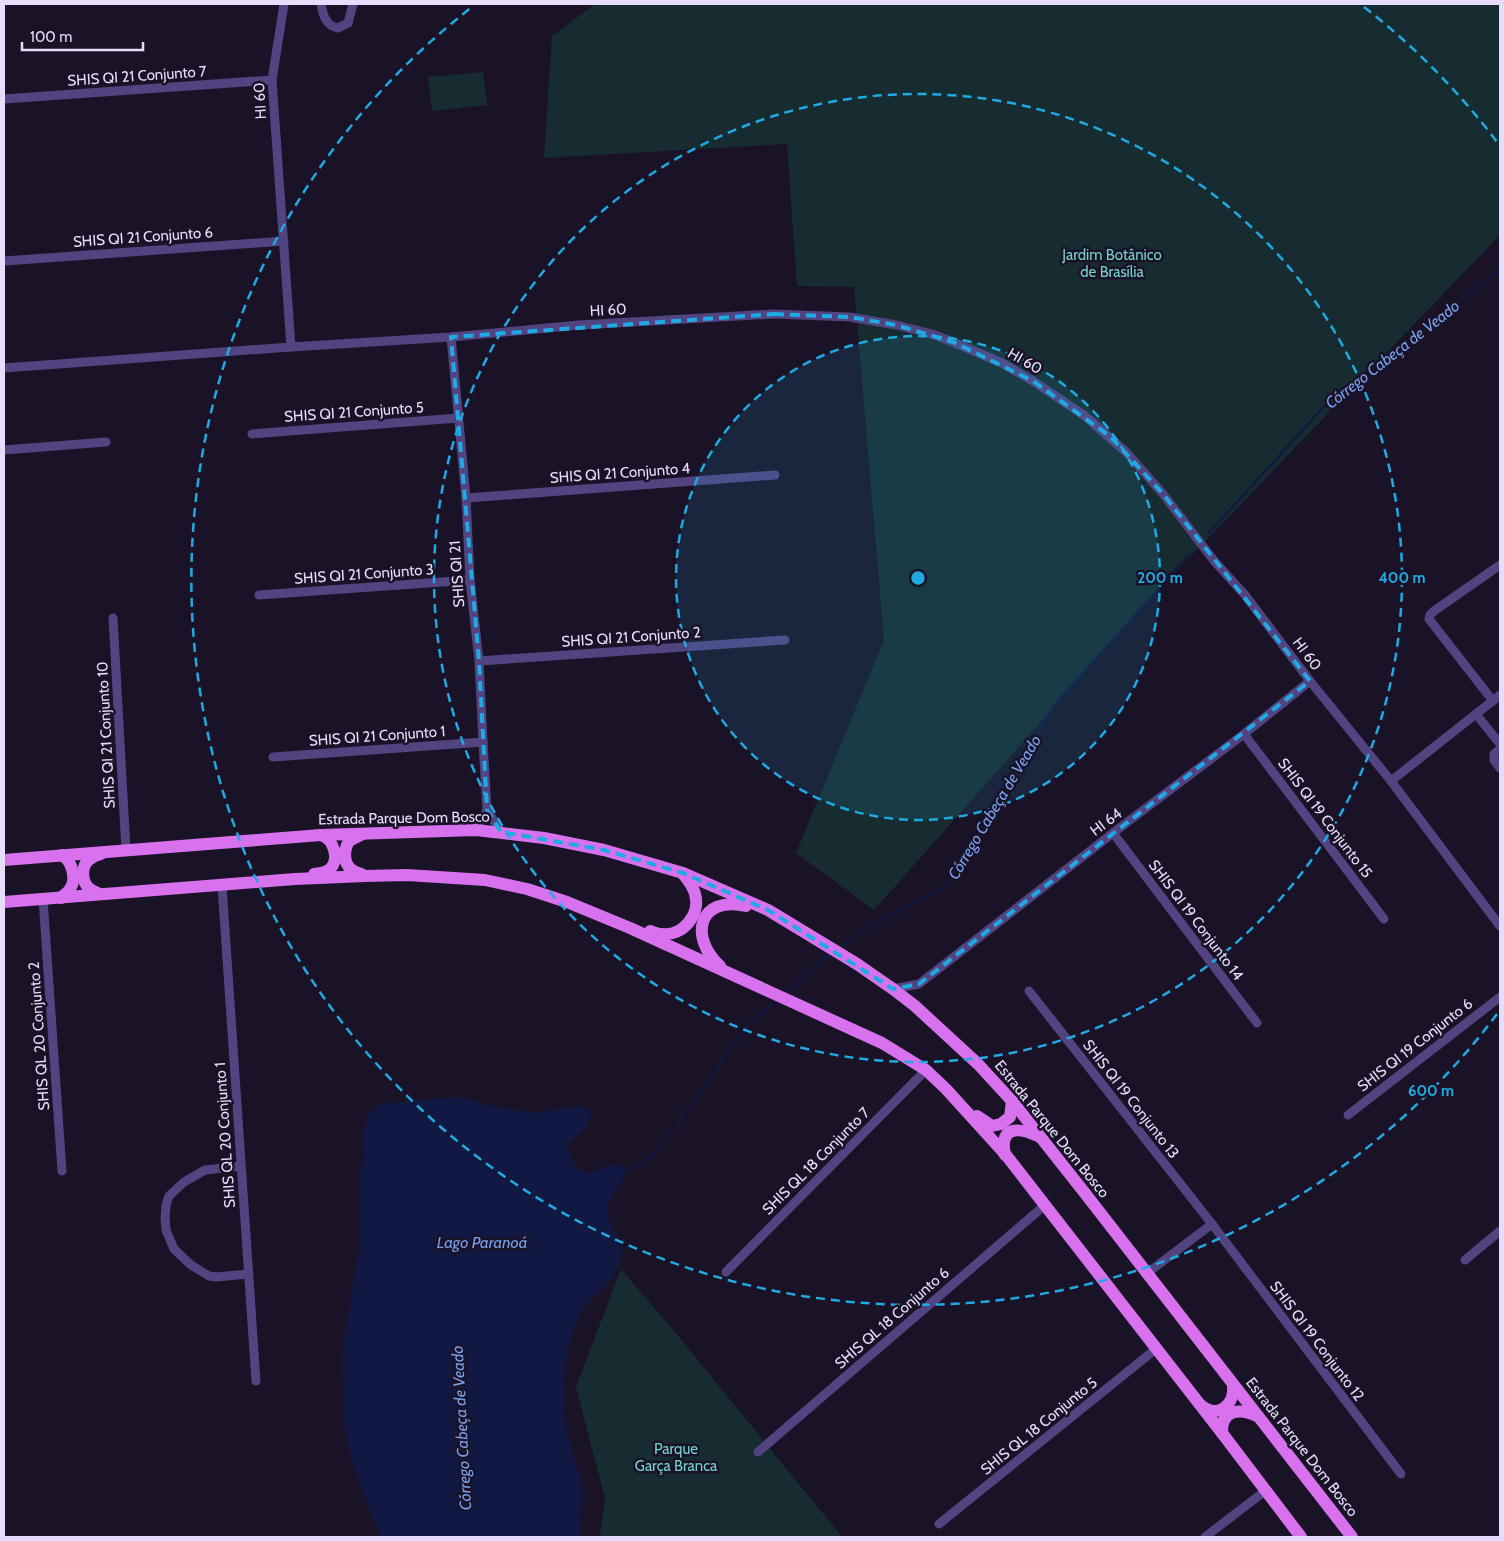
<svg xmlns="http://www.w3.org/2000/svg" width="1504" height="1541" font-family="Cabin,sans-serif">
  <rect width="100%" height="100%" fill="#1a1327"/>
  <g fill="#172c30">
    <polygon points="595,4 1500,4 1500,235 1159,589 874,910 796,853 884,640 854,287 797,286 787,144 544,158 552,36"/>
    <polygon points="483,72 487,105 432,111 428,77"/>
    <polygon points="621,1269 679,1337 842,1537 600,1537 605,1498 576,1387"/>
  </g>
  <path fill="#111942" d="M458,1097l42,11 36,5 37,-7h10l5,3 3,7 -6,13 -16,13 -2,6 6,15 9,9 8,1 16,-7 13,-2 6,7c-2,16 -19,24 -18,41 2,17 20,31 13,50 -5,17 -21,28 -33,41 -11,13 -19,44 -21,61 -2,22 -3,47 1,68 4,19 12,37 15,56 2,17 -3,32 -2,49h-199l-27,-69 -9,-36 -4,-73 19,-118 -1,-64 5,-26 -2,-13 6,-25 10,-9z"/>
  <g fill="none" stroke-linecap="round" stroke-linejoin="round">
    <g stroke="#111942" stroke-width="2.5">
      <polyline points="1209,533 1330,400 1500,270"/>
      <polyline points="840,948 859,933 949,884 1055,704 1189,555"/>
      <polyline points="784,993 831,954"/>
      <polyline points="624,1171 639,1164 657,1152 748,1025 776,1000"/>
    </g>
    <g stroke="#524480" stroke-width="9">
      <polyline points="284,4 272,80 291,347"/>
      <path d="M321,4c2,11 5,22 17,24l10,-5 5,-19"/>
      <polyline points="4,99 272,80"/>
      <polyline points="4,261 284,241"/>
      <polyline points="451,337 466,498 470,580 479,661 483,742 487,810 476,830"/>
      <polyline points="4,368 291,347 451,337 579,325 774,314 850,317 896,325 932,334 953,342 1002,363 1033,381 1085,416 1126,452 1163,494 1215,562 1245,595 1310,681 1391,781 1500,926"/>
      <polyline points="252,434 458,418"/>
      <polyline points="4,450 106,442"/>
      <polyline points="466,498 775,475"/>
      <polyline points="259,595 470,580"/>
      <polyline points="113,618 126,850"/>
      <polyline points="479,661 785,640"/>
      <polyline points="1493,701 1429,619 1430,615 1434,611 1500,565"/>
      <polyline points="1476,714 1500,744"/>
      <polyline points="1244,734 1384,919"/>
      <polyline points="1500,749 1494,754 1494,760 1500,768"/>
      <polyline points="273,757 483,742"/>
      <polyline points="1391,781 1500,695"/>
      <polyline points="487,810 501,832"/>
      <polyline points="1113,833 1257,1023"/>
      <polyline points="222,886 256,1381"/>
      <polyline points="43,899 62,1171"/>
      <polyline points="893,989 919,984 1113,833 1244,734 1310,681"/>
      <polyline points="1029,991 1212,1224 1401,1474"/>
      <polyline points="1348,1115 1500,997"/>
      <polyline points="241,1166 205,1170 184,1182 169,1196 166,1205 165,1218 166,1230 174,1249 191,1265 209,1276 216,1277 248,1274"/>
      <polyline points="1465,1260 1500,1231"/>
      <polyline points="726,1272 926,1070"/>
      <polyline points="1146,1274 1212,1224"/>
      <polyline points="758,1452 1045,1205"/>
      <polyline points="939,1524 1157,1348"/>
      <polyline points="1205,1537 1265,1491"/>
    </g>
    <g stroke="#d871ee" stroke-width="12">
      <path d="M361,835l-12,6c-5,8 -6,22 2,28 3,3 8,4 12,6"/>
      <polyline points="4,860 321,835 476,830 544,838 604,850 683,873 768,910 857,964 893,989 915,1006 978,1064 1012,1101 1084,1192 1352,1537"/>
      <path d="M314,874c5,-1 12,-1 16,-5 10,-9 4,-30 -9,-34"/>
      <path d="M100,894c-4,-2 -8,-3 -11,-6 -8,-7 -8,-23 1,-29 3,-2 7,-4 11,-5"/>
      <path d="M61,898c3,-3 7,-6 9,-9 7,-10 2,-28 -8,-34"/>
      <polyline points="4,902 295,879 365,876 407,875 485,880 527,889 567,902 630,928 882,1043 926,1070 946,1089 1006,1155 1222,1433 1301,1537"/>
      <path d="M650,931c3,1 7,3 11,3 22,3 40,-20 34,-40 -2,-8 -7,-14 -12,-20"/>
      <path d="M720,966c-32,-29 -21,-71 26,-60"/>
      <polyline points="977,1116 992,1126 1001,1124 1010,1117 1012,1101"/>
      <path d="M1005,1155c-6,-29 13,-28 33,-19"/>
      <path d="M1202,1406c17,13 33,-2 31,-21"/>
      <path d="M1222,1433c-1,-24 18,-25 35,-17"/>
    </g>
  </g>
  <path fill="none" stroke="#20aae4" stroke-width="4" stroke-dasharray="10 6" stroke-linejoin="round" d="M774,314l76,3 46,8 57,17 80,39 78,56 52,57 147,187 -391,303 -26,5 -125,-79 -85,-37 -79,-23 -103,-18 -14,-22 -8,-149 -28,-324z"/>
  <circle cx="918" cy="578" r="242" fill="#20aae4" fill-opacity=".12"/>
  <g fill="none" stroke="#20aae4" stroke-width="2.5" stroke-dasharray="9 6">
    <circle cx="918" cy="578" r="242"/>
    <circle cx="918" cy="578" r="484"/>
    <path d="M1497 1014A725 725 0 1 1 472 7M1364 7A725 725 0 0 1 1497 142"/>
  </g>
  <g text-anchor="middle" stroke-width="5" stroke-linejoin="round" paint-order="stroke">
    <g font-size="15" fill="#e6ddfb" stroke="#1a1327">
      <text transform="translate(137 76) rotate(-4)" y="5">SHIS QI 21 Conjunto 7</text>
      <text transform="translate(260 101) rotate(-93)" y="5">HI 60</text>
      <text transform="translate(143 237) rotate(-4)" y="5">SHIS QI 21 Conjunto 6</text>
      <text transform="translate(608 310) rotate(-3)" y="5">HI 60</text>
      <text transform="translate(1025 361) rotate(30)" y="5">HI 60</text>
      <text transform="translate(354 412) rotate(-4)" y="5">SHIS QI 21 Conjunto 5</text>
      <text transform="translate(620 473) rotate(-4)" y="5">SHIS QI 21 Conjunto 4</text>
      <text transform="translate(364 574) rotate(-4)" y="5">SHIS QI 21 Conjunto 3</text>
      <text transform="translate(457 574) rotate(-94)" y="5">SHIS QI 21</text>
      <text transform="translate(631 637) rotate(-4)" y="5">SHIS QI 21 Conjunto 2</text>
      <text transform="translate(1307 654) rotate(53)" y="5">HI 60</text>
      <text transform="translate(106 735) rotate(-93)" y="5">SHIS QI 21 Conjunto 10</text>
      <text transform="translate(377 736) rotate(-4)" y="5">SHIS QI 21 Conjunto 1</text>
      <text transform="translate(404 818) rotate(-1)" y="5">Estrada Parque Dom Bosco</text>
      <text transform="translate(1325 818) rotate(53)" y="5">SHIS QI 19 Conjunto 15</text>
      <text transform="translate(1106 822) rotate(-37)" y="5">HI 64</text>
      <text transform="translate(1196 920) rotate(53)" y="5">SHIS QI 19 Conjunto 14</text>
      <text transform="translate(39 1036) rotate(-94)" y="5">SHIS QL 20 Conjunto 2</text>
      <text transform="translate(1415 1045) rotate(-38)" y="5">SHIS QI 19 Conjunto 6</text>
      <text transform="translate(1131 1099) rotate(52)" y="5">SHIS QI 19 Conjunto 13</text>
      <text transform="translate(1052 1129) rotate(51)" y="5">Estrada Parque Dom Bosco</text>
      <text transform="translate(225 1135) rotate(-94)" y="5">SHIS QL 20 Conjunto 1</text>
      <text transform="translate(816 1161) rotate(-45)" y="5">SHIS QL 18 Conjunto 7</text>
      <text transform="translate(892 1318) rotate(-41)" y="5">SHIS QL 18 Conjunto 6</text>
      <text transform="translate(1317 1341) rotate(53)" y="5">SHIS QI 19 Conjunto 12</text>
      <text transform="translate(1039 1426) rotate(-39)" y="5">SHIS QL 18 Conjunto 5</text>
      <text transform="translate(1302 1447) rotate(52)" y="5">Estrada Parque Dom Bosco</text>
    </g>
    <g font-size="15" fill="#71d3ce" stroke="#1a1327">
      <text x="1112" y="260">Jardim Botânico<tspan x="1112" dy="17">de Brasília</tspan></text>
      <text x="676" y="1454">Parque<tspan x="676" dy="17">Garça Branca</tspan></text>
    </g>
    <g font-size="16" font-style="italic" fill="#77a0ef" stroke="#1a1327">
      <text transform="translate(1392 354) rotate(-38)" y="6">Córrego Cabeça de Veado</text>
      <text transform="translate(994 807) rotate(-59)" y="6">Córrego Cabeça de Veado</text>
      <text x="482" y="1248">Lago Paranoá</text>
      <text transform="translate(461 1428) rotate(-93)" y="6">Córrego Cabeça de Veado</text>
    </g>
  </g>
  <circle cx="918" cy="578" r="8" fill="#20aae4" stroke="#1a1327" stroke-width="2.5"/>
  <g font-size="15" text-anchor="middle" font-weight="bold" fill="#20aae4" stroke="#1a1327" stroke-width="5" stroke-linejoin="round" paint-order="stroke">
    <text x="1160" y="583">200 m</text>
    <text x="1402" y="583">400 m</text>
    <text x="1431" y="1096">600 m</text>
  </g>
  <rect width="1504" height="1541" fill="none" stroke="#e6ddfb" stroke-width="10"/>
  <path d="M22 42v8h121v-8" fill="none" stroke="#e6ddfb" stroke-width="2.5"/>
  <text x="30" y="42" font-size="15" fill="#e6ddfb" stroke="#1a1327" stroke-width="4" paint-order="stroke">100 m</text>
</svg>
